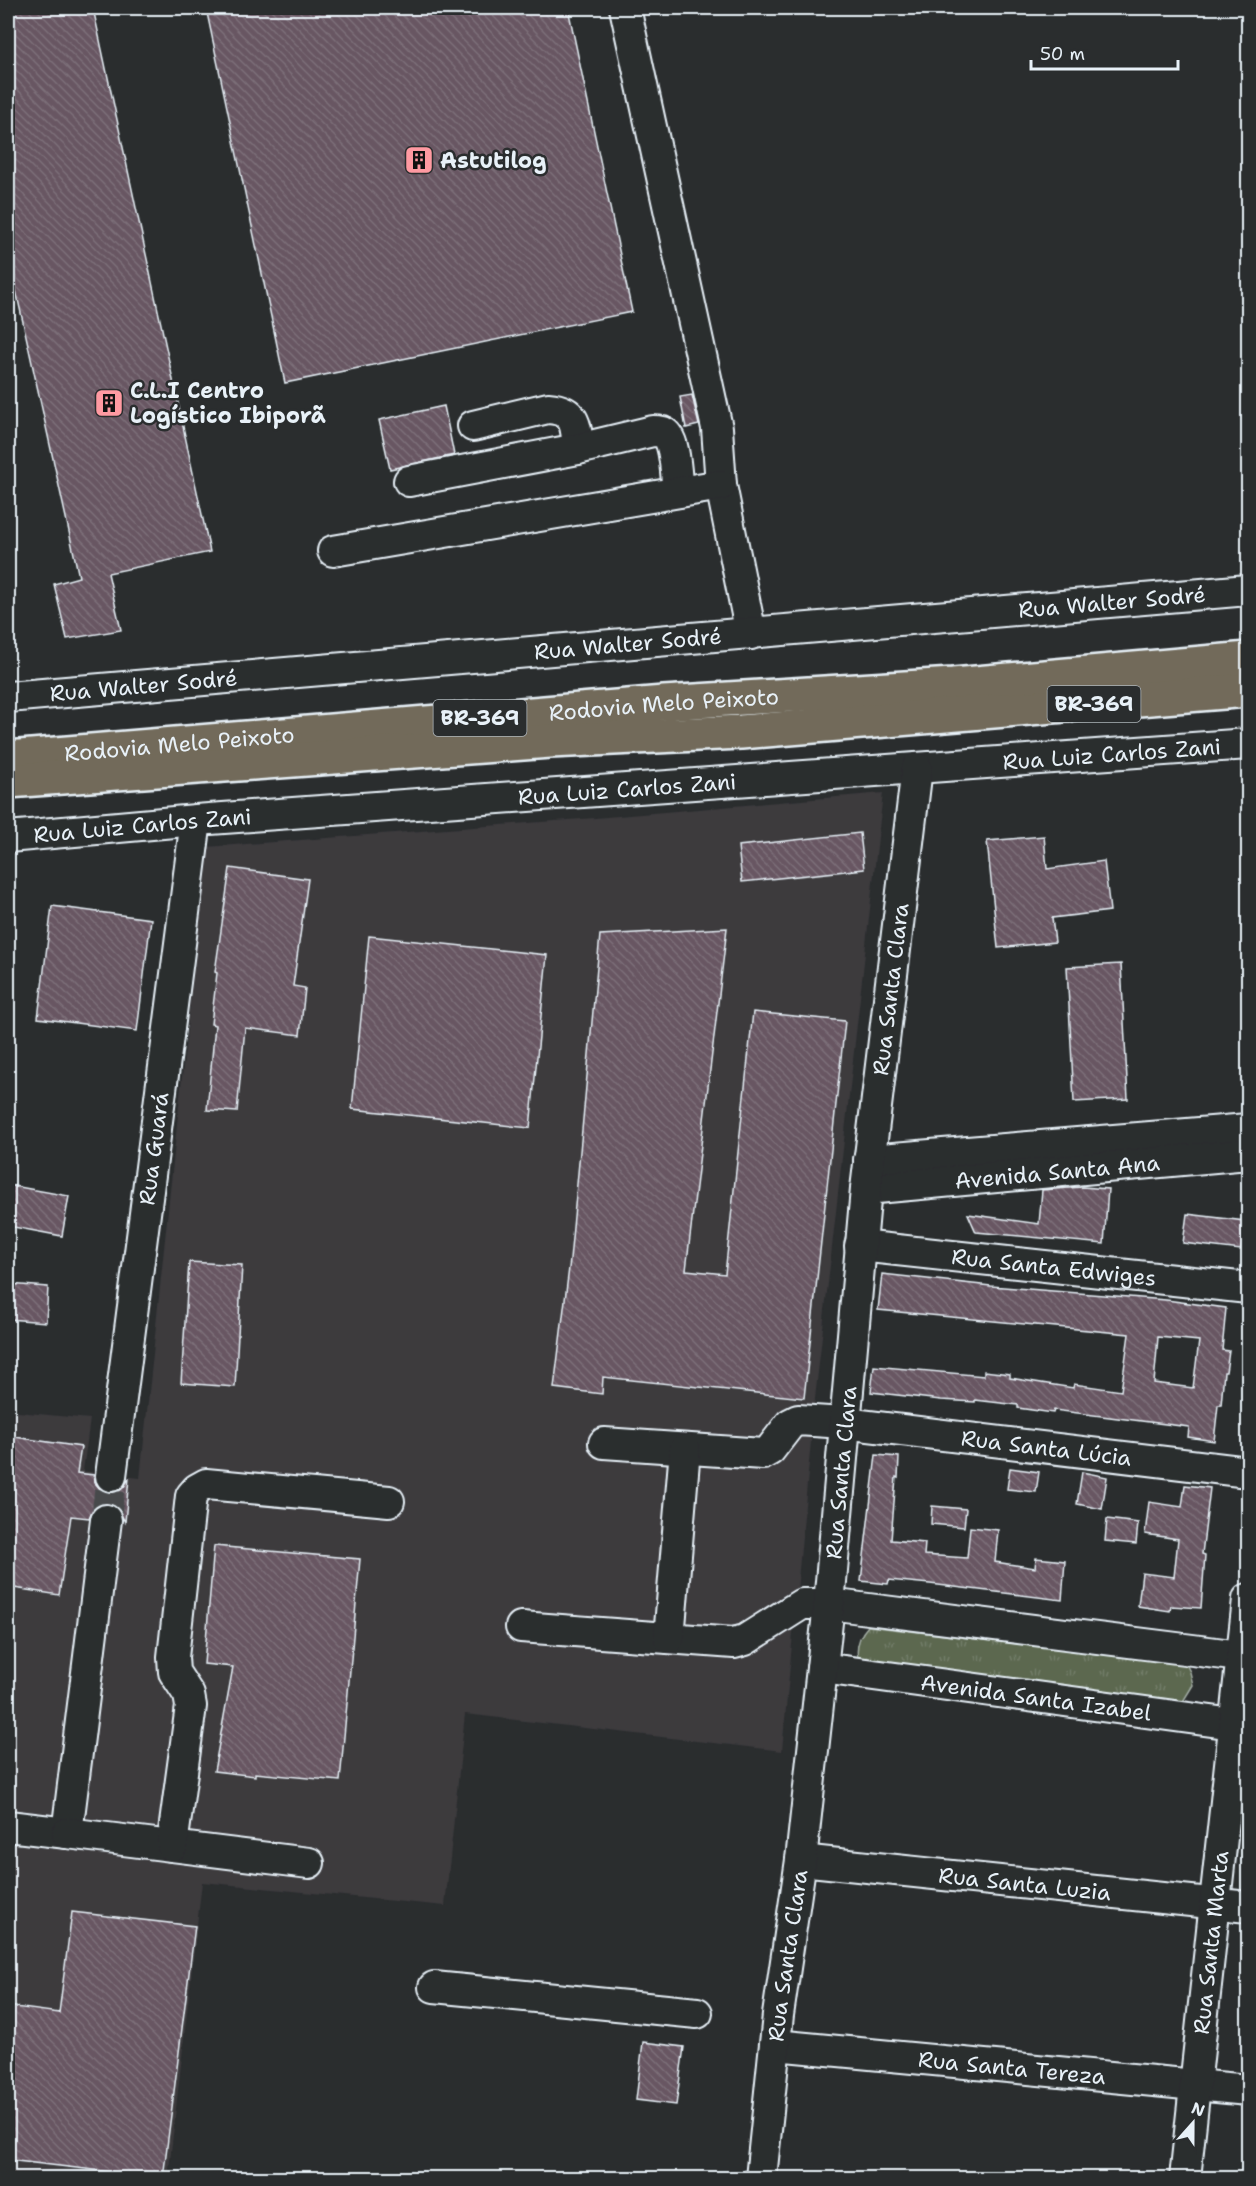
<svg xmlns="http://www.w3.org/2000/svg" width="1256" height="2186" font-family="'Shantell Sans',sans-serif">
  <defs>
    <pattern id="grass-tufts" width="24" height="20" patternUnits="userSpaceOnUse" patternTransform="scale(1.5)"><rect width="24" height="20" fill="#5b674f"/><path d="M3 7l-1-3M5 7V3M7 7l1-3M15 17l-1-3M17 17v-4M19 17l1-3" fill="none" stroke="#737d69"/></pattern>
    <pattern id="building-back-hatch" width="6" height="6" patternUnits="userSpaceOnUse" patternTransform="scale(1.5)"><rect width="6" height="6" fill="#675762"/><path d="M-1 5l2 2M0 0l6 6M5-1l2 2" fill="none" stroke="#7d7079"/></pattern>
  </defs>
  <rect width="100%" height="100%" fill="#2a2d2e"/>
  <filter id="ink" filterUnits="userSpaceOnUse"><feTurbulence type="fractalNoise" baseFrequency=".0167" numOctaves="2"/><feDisplacementMap in="SourceGraphic" scale="12" xChannelSelector="R" yChannelSelector="G"/><feConvolveMatrix kernelMatrix="1 2 1 2 8 2 1 2 1" color-interpolation-filters="sRGB"/></filter>
  <g filter="url(#ink)">
    <polygon fill="#3c3a3e" points="883,793 815,1399 782,1751 465,1714 445,1906 202,1882 168,2178 8,2178 8,1411 90,1419 83,1471 140,1478 206,847 595,818"/>
    <path fill="url(#grass-tufts)" stroke="#a2aca4" stroke-width="1.5" d="M868,1626l318,38 4,8 3,13 -11,18 -323,-40c-4,-14 -1,-26 9,-37z"/>
    <g fill="url(#building-back-hatch)" stroke="#e8f1f8" stroke-width="1.5" fill-rule="evenodd">
      <polygon points="8,8 93,8 210,552 108,573 121,630 67,639 54,584 79,577 8,254"/>
      <polygon points="206,8 568,8 632,312 285,383"/>
      <polygon points="692,395 699,425 686,428 680,397"/>
      <polygon points="444,406 454,455 390,469 379,420"/>
      <polygon points="860,833 864,869 742,882 738,846"/>
      <polygon points="1044,836 1047,869 1104,861 1110,911 1052,918 1055,942 998,948 987,841"/>
      <polygon points="230,868 308,879 293,986 305,988 300,1035 245,1028 237,1112 207,1110 215,1025 211,1024 217,973 215,972"/>
      <polygon points="52,906 151,919 137,1031 38,1018"/>
      <polygon points="727,928 686,1270 725,1274 753,1012 845,1021 804,1398 603,1377 602,1394 554,1388 570,1260 600,935"/>
      <polygon points="369,936 547,955 530,1128 352,1109"/>
      <polygon points="1121,964 1128,1099 1074,1102 1067,967"/>
      <polygon points="8,1185 69,1196 62,1236 8,1226"/>
      <polygon points="1082,1187 1108,1189 1104,1244 976,1232 968,1214 1039,1224 1042,1190"/>
      <polygon points="1187,1214 1245,1221 1241,1250 1183,1243"/>
      <polygon points="189,1262 242,1265 235,1387 181,1383"/>
      <path d="M882,1274l109,12 175,14 60,8 -4,42 7,1 -3,21h-2l-3,33h-3l-4,36 -26,-4 1,-10 -135,-17 -1,3 -35,-5v-3l-43,-5v2l-34,-2 -70,-8 3,-26 110,10v-5l26,3v4l63,10 1,-4 47,7 8,-57 -251,-24zM1158,1337l41,4 -6,47 -39,-5z"/>
      <polygon points="8,1284 48,1287 46,1322 8,1319"/>
      <polygon points="8,1436 81,1447 77,1473 94,1475 95,1483 100,1489 108,1493 118,1492 124,1487 129,1478 125,1522 117,1507 108,1503 99,1504 93,1509 89,1518 71,1516 59,1595 8,1587"/>
      <polygon points="876,1455 899,1457 898,1478 896,1477 891,1540 925,1543 924,1555 967,1558 970,1527 998,1530 995,1562 1035,1568 1036,1558 1065,1561 1062,1600 930,1584 889,1580 888,1584 861,1581"/>
      <polygon points="1010,1468 1039,1472 1036,1492 1007,1489"/>
      <polygon points="1082,1472 1107,1477 1102,1509 1077,1504"/>
      <polygon points="1185,1485 1210,1488 1202,1554 1205,1555 1201,1608 1171,1606 1170,1611 1138,1606 1142,1573 1174,1577 1178,1539 1145,1534 1149,1502 1182,1507"/>
      <polygon points="932,1506 966,1509 964,1527 931,1524"/>
      <polygon points="1107,1519 1138,1523 1136,1544 1105,1541"/>
      <polygon points="214,1546 360,1559 340,1781 255,1773 255,1776 214,1771 233,1667 204,1664"/>
      <polygon points="72,1912 195,1926 163,2178 8,2160 8,2006 59,2013"/>
      <polygon points="643,2042 684,2047 676,2105 636,2100"/>
    </g>
    <g fill="none" stroke-linecap="round" stroke-linejoin="round">
      <polyline stroke="#464a4c" stroke-width="30" stroke-dasharray="30 15" stroke-linecap="butt" points="106,1520 111,1476"/>
      <g stroke="#e8f1f8" stroke-width="34">
        <g id="minor">
          <polyline points="625,8 717,428 721,485 751,634"/>
          <path d="M473,426l75,-18c28,2 28,17 30,41"/>
          <path d="M409,481l169,-32 75,-18c3,0 6,0 10,1 13,5 13,47 15,60"/>
          <polyline points="333,551 721,485"/>
          <path id="s1" d="M8,697l1240,-107"/>
          <path id="s2" d="M8,837l188,-17 1052,-76"/>
          <polyline points="869,1160 1248,1129"/>
          <path id="s3" d="M866,1189l382,-35"/>
          <path id="s4" d="M860,1246l388,42"/>
          <path id="s5" d="M604,1443l159,11 7,-4 20,-26 8,-4 46,3 404,49"/>
          <path id="s6" d="M111,1476l85,-656"/>
          <polyline points="521,1627 734,1643 745,1640 802,1604 829,1604 1248,1657"/>
          <polyline points="669,1638 685,1449"/>
          <path id="s7" d="M822,1668l426,58"/>
          <polyline points="8,1826 67,1833 106,1520"/>
          <polyline points="67,1833 309,1863"/>
          <polyline points="172,1846 191,1706 189,1695 174,1672 173,1657 191,1496 197,1489 206,1484 389,1501"/>
          <path id="s8" d="M801,1860l447,47"/>
          <polyline points="434,1987 697,2013"/>
          <path id="s9" d="M775,2045l473,45"/>
          <path id="s10" d="M761,2178l17,-163 23,-155 28,-256 37,-415 51,-421"/>
          <path id="s11" d="M1185,2178l63,-579"/>
        </g>
      </g>
      <g stroke="#e8f1f8" stroke-width="38">
        <g id="major">
          <path id="s12" d="M8,758l656,-55 289,-18 295,-26"/>
          <polyline points="8,781 550,741 741,732 1248,690"/>
        </g>
      </g>
      <use href="#minor" stroke="#2a2d2e" stroke-width="30"/>
      <use href="#major" stroke="#726b5a" stroke-width="33"/>
    </g>
  </g>
  <defs>
    <g id="building-square" transform="scale(1.5)"><rect x="-9" y="-9" width="18" height="18" rx="4" fill="#ff9aa2" stroke="#2a2d2e"/><path d="M-4-6H4V6H1V3H-1V6H-4ZM-2.5-4.3h1.7v1.8h-1.7ZM.8-4.3h1.7v1.8H.8ZM-2.5-1h1.7V.8h-1.7ZM.8-1h1.7V.8H.8Z" fill="#111"/></g>
  </defs>
  <g fill-rule="evenodd">
    <use href="#building-square" x="419" y="160"/>
    <use href="#building-square" x="109" y="403"/>
  </g>
  <g text-anchor="middle" stroke-width="5" stroke-linejoin="round" paint-order="stroke">
    <g fill="#2a2d2e" stroke="#afb6bb" stroke-width="1.5">
      <rect x="1047.5" y="686" width="93" height="36" rx="4.5"/>
      <rect x="433.5" y="700" width="93" height="36" rx="4.5"/>
    </g>
    <g font-size="21" font-weight="bold" fill="#e8f1f8">
      <text x="1094" y="711">BR-369</text>
      <text x="480" y="725">BR-369</text>
    </g>
    <g font-size="22" font-weight="bold" fill="#e8f1f8" stroke="#2a2d2e" text-anchor="start">
      <text x="440" y="168">Astutilog</text>
      <text x="130" y="398">C.L.I Centro<tspan x="130" dy="25">Logístico Ibiporã</tspan></text>
    </g>
    <g font-size="22" fill="#e8f1f8" stroke="#2a2d2e">
      <text dy="8" stroke="none"><textPath href="#s1" startOffset="1108">Rua Walter Sodré</textPath></text>
      <text dy="8" stroke="none"><textPath href="#s1" startOffset="622">Rua Walter Sodré</textPath></text>
      <text dy="8" stroke="none"><textPath href="#s1" startOffset="136">Rua Walter Sodré</textPath></text>
      <text dy="8" stroke="none"><textPath href="#s12" startOffset="658">Rodovia Melo Peixoto</textPath></text>
      <text dy="8" stroke="none"><textPath href="#s12" startOffset="172">Rodovia Melo Peixoto</textPath></text>
      <text dy="8" stroke="none"><textPath href="#s2" startOffset="1107">Rua Luiz Carlos Zani</textPath></text>
      <text dy="8" stroke="none"><textPath href="#s2" startOffset="621">Rua Luiz Carlos Zani</textPath></text>
      <text dy="8" stroke="none"><textPath href="#s2" startOffset="135">Rua Luiz Carlos Zani</textPath></text>
      <text dy="8" stroke="none"><textPath href="#s10" startOffset="1196">Rua Santa Clara</textPath></text>
      <text dy="8" stroke="none"><textPath href="#s6" startOffset="330">Rua Guará</textPath></text>
      <text dy="8" stroke="none"><textPath href="#s3" startOffset="192">Avenida Santa Ana</textPath></text>
      <text dy="8" stroke="none"><textPath href="#s4" startOffset="195">Rua Santa Edwiges</textPath></text>
      <text dy="8" stroke="none"><textPath href="#s5" startOffset="459">Rua Santa Lúcia</textPath></text>
      <text dy="8" stroke="none"><textPath href="#s10" startOffset="710">Rua Santa Clara</textPath></text>
      <text dy="8" stroke="none"><textPath href="#s7" startOffset="216">Avenida Santa Izabel</textPath></text>
      <text dy="8" stroke="none"><textPath href="#s8" startOffset="225">Rua Santa Luzia</textPath></text>
      <text dy="8" stroke="none"><textPath href="#s11" startOffset="237">Rua Santa Marta</textPath></text>
      <text dy="8" stroke="none"><textPath href="#s10" startOffset="224">Rua Santa Clara</textPath></text>
      <text dy="8" stroke="none"><textPath href="#s9" startOffset="238">Rua Santa Tereza</textPath></text>
    </g>
  </g>
  <rect width="1256" height="2186" fill="none" stroke="#2a2d2e" stroke-width="30"/>
  <rect x="15" y="15" width="1226" height="2156" fill="none" stroke="#e8f1f8" stroke-width="2" filter="url(#ink)"/>
  <g transform="translate(1193 2123) rotate(21)" stroke="#2a2d2e" stroke-width="4.5" paint-order="stroke">
  <path d="M0-4.5L10 22L0 15L-10 22Z" fill="#e8f1f8"/>
  <text y="-9" font-size="16" font-weight="bold" text-anchor="middle" fill="#e8f1f8">N</text>
  </g>
  <path d="M1031 60v9h147v-9" fill="none" stroke="#e8f1f8" stroke-width="3"/>
  <text x="1040" y="60" font-size="18" fill="#e8f1f8" stroke="#2a2d2e" stroke-width="4.5" paint-order="stroke">50 m</text>
</svg>
